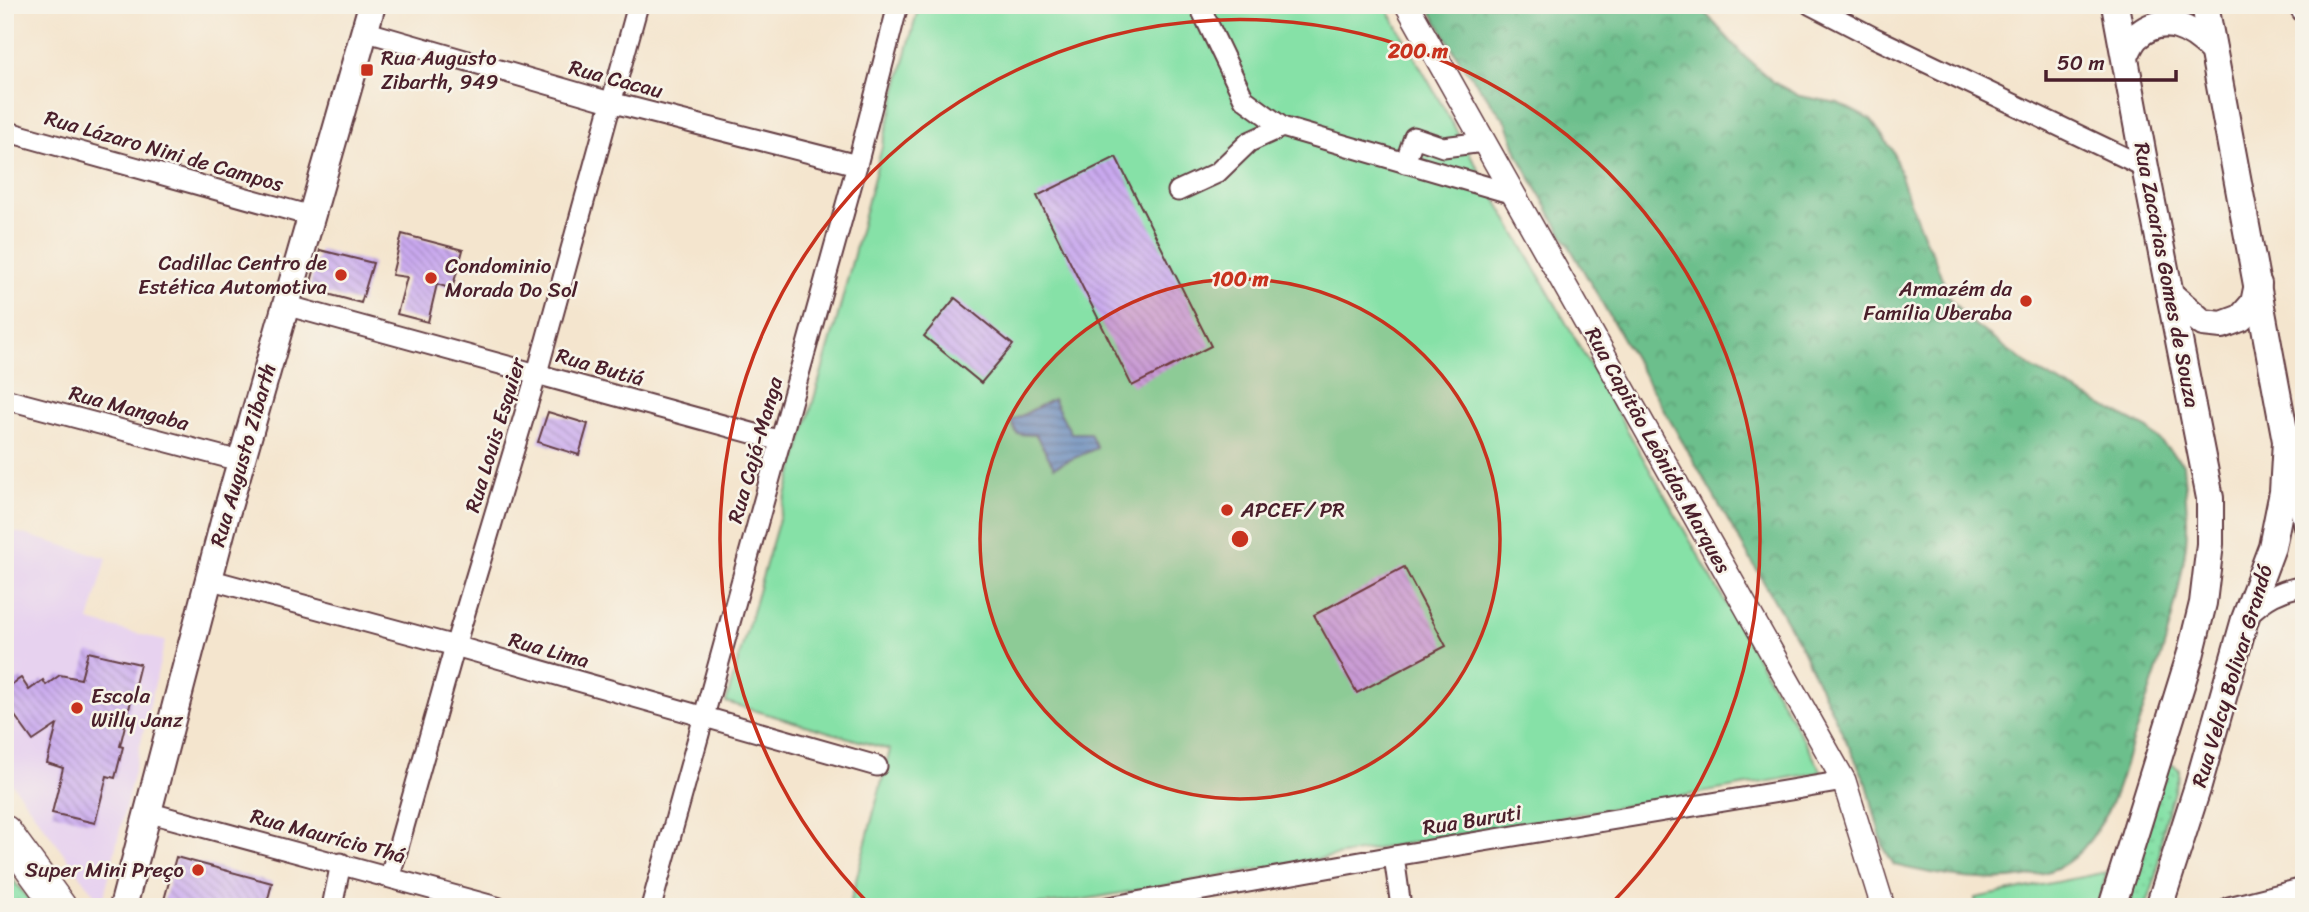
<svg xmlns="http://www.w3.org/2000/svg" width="2309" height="912" font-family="Sriracha,sans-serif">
  <defs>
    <pattern id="grass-dots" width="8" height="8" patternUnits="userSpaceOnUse" patternTransform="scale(1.75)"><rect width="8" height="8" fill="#86e1a7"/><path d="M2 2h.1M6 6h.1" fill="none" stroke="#75c190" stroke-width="1.8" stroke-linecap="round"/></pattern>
    <pattern id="forest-crowns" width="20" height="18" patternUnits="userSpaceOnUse" patternTransform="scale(1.75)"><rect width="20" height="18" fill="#6cbf8c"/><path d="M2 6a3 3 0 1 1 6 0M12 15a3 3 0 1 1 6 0" fill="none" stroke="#5b9b73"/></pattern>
    <pattern id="water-rules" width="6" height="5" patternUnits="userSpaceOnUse" patternTransform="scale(1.75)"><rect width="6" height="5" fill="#69a6da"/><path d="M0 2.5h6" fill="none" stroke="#5887b1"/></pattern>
    <pattern id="building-back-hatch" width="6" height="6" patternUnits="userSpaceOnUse" patternTransform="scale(1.75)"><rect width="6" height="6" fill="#c9a9ef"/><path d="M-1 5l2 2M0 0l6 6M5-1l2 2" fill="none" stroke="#a589c2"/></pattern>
  </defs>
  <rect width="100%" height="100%" fill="#f7f3e8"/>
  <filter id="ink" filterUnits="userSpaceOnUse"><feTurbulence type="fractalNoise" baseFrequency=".0143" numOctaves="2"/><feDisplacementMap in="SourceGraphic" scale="14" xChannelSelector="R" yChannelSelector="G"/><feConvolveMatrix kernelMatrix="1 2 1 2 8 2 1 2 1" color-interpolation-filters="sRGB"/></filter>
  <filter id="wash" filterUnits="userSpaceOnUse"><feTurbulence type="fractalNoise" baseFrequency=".00686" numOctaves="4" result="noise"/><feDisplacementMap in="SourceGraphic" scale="28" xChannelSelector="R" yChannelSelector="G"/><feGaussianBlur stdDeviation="1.57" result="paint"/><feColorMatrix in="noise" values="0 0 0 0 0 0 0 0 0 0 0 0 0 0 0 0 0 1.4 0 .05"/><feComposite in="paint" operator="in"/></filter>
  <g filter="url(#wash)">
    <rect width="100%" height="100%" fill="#f4e5ce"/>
    <polygon fill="#e7d2ef" points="5,529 107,558 89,621 165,641 102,905 5,774"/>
    <g fill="url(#grass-dots)" stroke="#688069" stroke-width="2">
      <polygon points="2171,764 2179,769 2179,775 2163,827 2157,874 2146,907 2122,907 2167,766"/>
      <polygon points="5,870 35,907 5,907"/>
    </g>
    <path fill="url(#forest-crowns)" stroke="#5b6f5c" stroke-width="2" d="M1427,5h271l46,51 29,26 26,14 39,7 33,17 22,31 14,43 18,46 8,14 16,44 23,25 63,47 113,59 35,35c2,26 6,54 3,80 -8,67 -30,132 -53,195 -7,20 -12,41 -20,60 -11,26 -30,58 -56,69 -49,21 -113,9 -163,-3l-11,-19 -16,-62 -68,-141 -249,-430 -31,-56 -12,-34 -44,-57z"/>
    <g fill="#86e1a7" stroke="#688069" stroke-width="2">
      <polygon points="919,5 1385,5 1822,772 1081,900 1016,907 849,907 890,750 726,702 837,319"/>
      <polygon points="2107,872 2097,907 1976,907 1975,898"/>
    </g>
    <polygon fill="url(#water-rules)" stroke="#5a6282" stroke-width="2" points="1053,399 1071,433 1090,433 1097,448 1054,467 1036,435 1017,434 1011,421"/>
    <g id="blocks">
      <g fill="url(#building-back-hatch)">
        <polygon points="1116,157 1211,346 1132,386 1037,196"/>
        <polygon points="402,234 463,250 452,289 437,284 428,322 397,314 407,277 392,275"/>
        <polygon points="320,250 373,263 361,303 309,289"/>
        <polygon points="955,298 1013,345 981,383 924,336"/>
        <polygon points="548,412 588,424 579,455 538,442"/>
        <polygon points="1404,567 1446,646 1357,693 1314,615"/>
        <polygon points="88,652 140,664 120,746 123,747 115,778 107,776 95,823 52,813 63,768 47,763 57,725 33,741 5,702 5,689 21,678 29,690 43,680 46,685 60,675 81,679"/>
        <polygon points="176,857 272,883 266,907 162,907"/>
      </g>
    </g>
  </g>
  <g filter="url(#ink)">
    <use href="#blocks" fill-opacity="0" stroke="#643d43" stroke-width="2"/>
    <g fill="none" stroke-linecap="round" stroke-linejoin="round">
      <g stroke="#643d43" stroke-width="23">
        <g id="minor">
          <polyline points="1199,5 1244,99 1282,127"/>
          <polyline points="1811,5 1873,37 2145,167"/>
          <polyline points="2298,5 2304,14"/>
          <polyline points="364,31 610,102 857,165"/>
          <polyline points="5,131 311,216"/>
          <polyline points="1405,163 1414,137 1443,147 1484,142"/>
          <polyline points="1178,191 1217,173 1249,142 1282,127 1513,194"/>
          <polyline points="285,305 781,441"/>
          <polyline points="5,399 240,461"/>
          <polyline points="2291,468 2304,528"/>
          <polyline points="208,579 455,646 877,766"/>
          <path d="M2248,615c17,-17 32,-25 56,-29"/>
          <polyline points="147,812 497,907"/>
          <polyline points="1394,856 1401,907"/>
          <polyline points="390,876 455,646 537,373 638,5"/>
          <polyline points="332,907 341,863"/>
          <polyline points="651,907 857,165 898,5"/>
          <polyline points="1108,907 1394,856 1844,781"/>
          <polyline points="2229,907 2304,888"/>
        </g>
      </g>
      <g stroke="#643d43" stroke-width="26">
        <polyline id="tertiary" points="1407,5 1844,781 1883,907"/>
      </g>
      <g stroke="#643d43" stroke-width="30">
        <g id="secondary">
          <path d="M2125,56c3,-6 6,-14 11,-19 27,-25 55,-9 77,13"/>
          <polyline points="2172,296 2203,323 2222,325 2241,318 2254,303 2258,284"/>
          <polyline points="123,907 226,514 372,5"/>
          <polyline points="2112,907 2190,656 2203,603 2210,544 2210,498 2145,167 2115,5"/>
          <polyline points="2159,907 2198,786 2245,619 2272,547 2283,492 2286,441 2205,5"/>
        </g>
      </g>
      <g stroke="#643d43" stroke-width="35">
        <polyline id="trunk" points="5,832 60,907"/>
      </g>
      <use href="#minor" stroke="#fff" stroke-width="19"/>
      <use href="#tertiary" stroke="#fff" stroke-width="23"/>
      <use href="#secondary" stroke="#fff" stroke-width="26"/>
      <use href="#trunk" stroke="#fff" stroke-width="32"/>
    </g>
  </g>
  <circle cx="1240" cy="539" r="260" fill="#c8321e" fill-opacity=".12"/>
  <g fill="none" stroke="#c8321e" stroke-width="3.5">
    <circle cx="1240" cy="539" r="260"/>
    <path d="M872 907A520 520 0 1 1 1608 907"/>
  </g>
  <g fill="#c8321e" stroke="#f7f3e8" stroke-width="2.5">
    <rect x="360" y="63" width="14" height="14" rx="3.5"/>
    <circle cx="341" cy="275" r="7"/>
    <circle cx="431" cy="278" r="7"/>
    <circle cx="2026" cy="301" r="7"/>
    <circle cx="1227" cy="510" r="7"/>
    <circle cx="77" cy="708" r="7"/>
    <circle cx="198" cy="870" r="7"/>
  </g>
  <g text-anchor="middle" stroke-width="5" stroke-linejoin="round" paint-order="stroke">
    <g font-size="21" fill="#4a1f2b" stroke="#f7f3e8" text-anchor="start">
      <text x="381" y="65">Rua Augusto<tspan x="381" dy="24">Zibarth, 949</tspan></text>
      <text x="327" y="270" text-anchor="end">Cadillac Centro de<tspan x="327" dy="24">Estética Automotiva</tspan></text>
      <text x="445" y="273">Condominio<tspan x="445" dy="24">Morada Do Sol</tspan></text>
      <text x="2012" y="296" text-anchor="end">Armazém da<tspan x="2012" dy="24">Família Uberaba</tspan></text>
      <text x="1241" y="517">APCEF/ PR</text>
      <text x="91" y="703">Escola<tspan x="91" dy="24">Willy Janz</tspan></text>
      <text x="184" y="877" text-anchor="end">Super Mini Preço</text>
    </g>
    <g font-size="21" fill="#4a1f2b" stroke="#f7f3e8">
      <text transform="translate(616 79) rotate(15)" y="7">Rua Cacau</text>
      <text transform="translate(164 151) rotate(16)" y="7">Rua Lázaro Nini de Campos</text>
      <text transform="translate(2167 275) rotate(79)" y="7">Rua Zacarias Gomes de Souza</text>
      <text transform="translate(600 367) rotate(16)" y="7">Rua Butiá</text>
      <text transform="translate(129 408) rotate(15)" y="7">Rua Mangaba</text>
      <text transform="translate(495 435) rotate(-73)" y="7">Rua Louis Esquier</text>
      <text transform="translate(755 450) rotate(-74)" y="7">Rua Cajá-Manga</text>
      <text transform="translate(1658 450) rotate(61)" y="7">Rua Capitão Leônidas Marques</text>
      <text transform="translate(243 455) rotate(-74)" y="7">Rua Augusto Zibarth</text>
      <text transform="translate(549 650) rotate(16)" y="7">Rua Lima</text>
      <text transform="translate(2232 676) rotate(-73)" y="7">Rua Velcy Bolivar Grandó</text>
      <text transform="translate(1472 820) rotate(-9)" y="7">Rua Buruti</text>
      <text transform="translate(328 836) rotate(15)" y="7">Rua Maurício Thá</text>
    </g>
  </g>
  <circle cx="1240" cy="539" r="10" fill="#c8321e" stroke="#f7f3e8" stroke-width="3.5"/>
  <g font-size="21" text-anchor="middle" font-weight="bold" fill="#c8321e" stroke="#f7f3e8" stroke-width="5" stroke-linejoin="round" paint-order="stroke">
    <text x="1418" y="58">200 m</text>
    <text x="1240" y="286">100 m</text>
  </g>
  <rect width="2309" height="912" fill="none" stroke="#f7f3e8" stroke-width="28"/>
  <path d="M2046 70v10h130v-10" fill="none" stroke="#4a1f2b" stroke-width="3.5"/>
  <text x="2057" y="70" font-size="21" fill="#4a1f2b" stroke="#f7f3e8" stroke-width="5" paint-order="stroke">50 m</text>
</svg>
